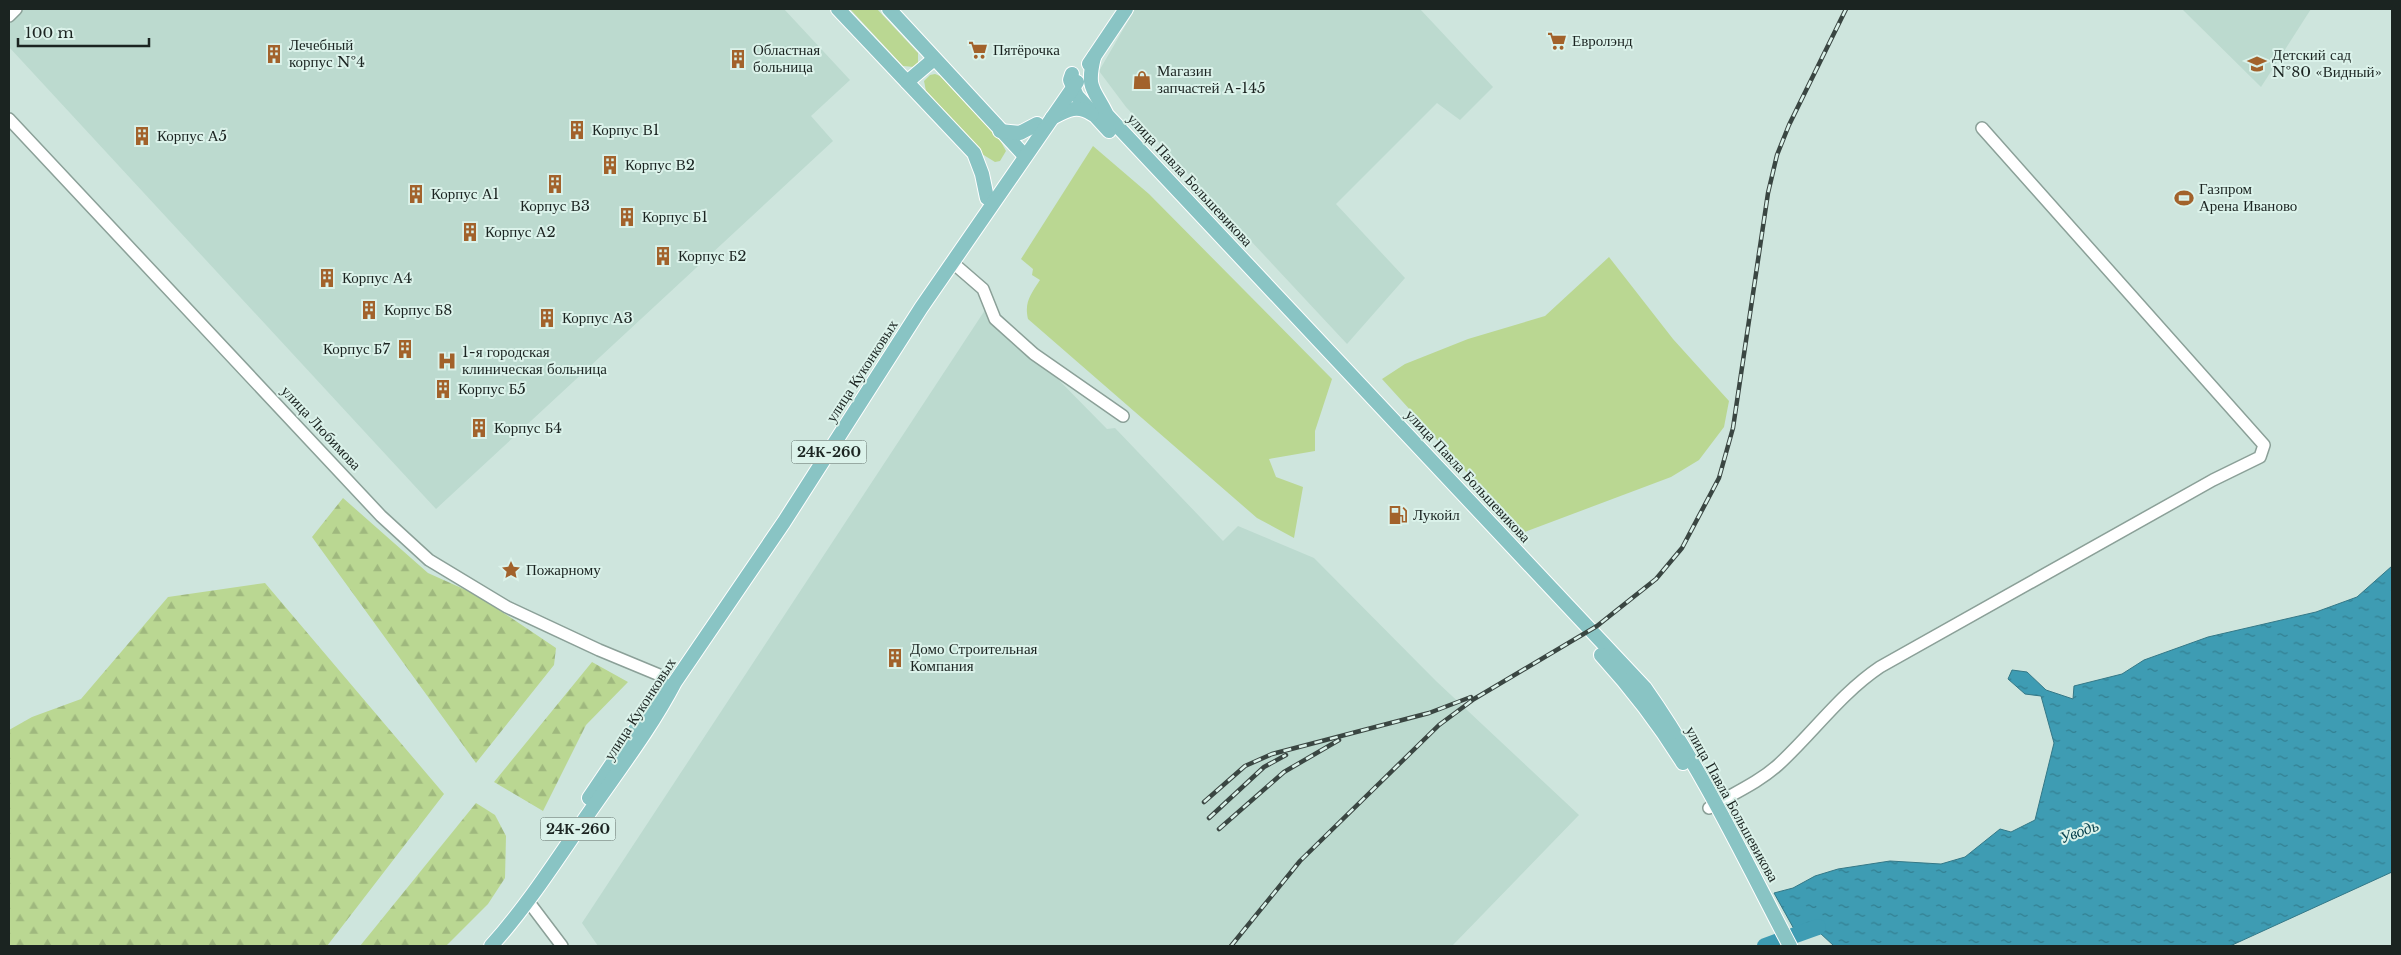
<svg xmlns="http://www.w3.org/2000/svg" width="2401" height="955" font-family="'Libre Baskerville',serif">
  <defs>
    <pattern id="forest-firs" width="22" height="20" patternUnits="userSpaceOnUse" patternTransform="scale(1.25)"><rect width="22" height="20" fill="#bad792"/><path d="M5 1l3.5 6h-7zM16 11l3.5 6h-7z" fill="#9fb87e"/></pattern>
    <pattern id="water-ripples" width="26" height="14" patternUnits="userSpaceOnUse" patternTransform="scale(1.25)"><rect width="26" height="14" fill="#3e9cb3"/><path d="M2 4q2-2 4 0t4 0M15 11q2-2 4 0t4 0" fill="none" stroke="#337f91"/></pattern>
  </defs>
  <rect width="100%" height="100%" fill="#cee5dd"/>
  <g fill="#bcdacf">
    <polygon points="9,9 784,9 850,80 811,116 833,141 436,509 9,47"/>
    <polygon points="1135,9 1420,9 1493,87 1460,120 1437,103 1336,204 1405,278 1347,344 1126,107 1099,71"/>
    <polygon points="2182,9 2311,9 2261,87"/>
    <polygon points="987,307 1107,429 1115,428 1223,541 1238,526 1314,558 1436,681 1579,815 1452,946 598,946 582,923"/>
  </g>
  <g fill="#bad792">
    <polygon points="850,9 877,9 918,53 918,64 914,67 903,66"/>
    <polygon points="935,74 940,76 1000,140 1006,151 1000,161 995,162 982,154 926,91 924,81 930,75"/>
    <path d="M1093,146l56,48 183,185 -17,52v20l-46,8 7,18 27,10 -9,51 -37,-20 -229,-199c-4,-17 3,-25 12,-39l-8,-5 1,-6 -12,-10z"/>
    <polygon points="1609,257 1673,339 1729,401 1724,427 1699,460 1671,477 1522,533 1382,379 1405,364 1468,339 1545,316"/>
  </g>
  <g fill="url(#forest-firs)">
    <polygon points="343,498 428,573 477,595 556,648 554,665 476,763 312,537"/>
    <polygon points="265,583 444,794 327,946 9,946 9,730 32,717 81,699 168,597"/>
    <polygon points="592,662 628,682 586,725 543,811 494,782"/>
    <polygon points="476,803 495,815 506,836 505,878 488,904 446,946 360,946"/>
  </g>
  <polygon fill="url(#water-ripples)" stroke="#347887" points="2392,566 2392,872 2230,946 1834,946 1820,933 1799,938 1774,893 1793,888 1815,876 1838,869 1890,861 1941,864 1965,857 2000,829 2011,832 2035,820 2054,743 2041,696 2025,694 2008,679 2012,670 2027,672 2046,690 2073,699 2074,686 2122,674 2144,660 2208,637 2316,612 2357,597"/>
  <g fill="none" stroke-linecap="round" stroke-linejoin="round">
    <polyline stroke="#3e9cb3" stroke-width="16" points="1765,946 1818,927"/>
    <g stroke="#8ba098" stroke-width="14">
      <g id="minor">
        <polyline points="9,16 16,9"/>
        <polyline points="9,119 381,516 429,560 507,607 599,650 669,679"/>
        <polyline points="953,263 983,289 995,319 1034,354 1123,416"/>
        <path d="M1709,808c23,-14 49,-25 69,-43 35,-32 62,-71 102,-98l333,-187 47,-23 4,-12 -282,-317"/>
        <polyline points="528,901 562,946"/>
      </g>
    </g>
    <g stroke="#fff" stroke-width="16">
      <g id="major">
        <polyline points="838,9 974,153 982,174 987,198"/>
        <polyline points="889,9 1025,156"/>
        <path d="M1094,57c-8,33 0,31 13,58l538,573c57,81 99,170 145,258"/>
        <polyline points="1089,64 1126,9"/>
        <polyline points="1072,74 1070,80 1077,96 1109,131"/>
        <polyline points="907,82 934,59"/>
        <path d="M1052,118c15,-8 25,-14 40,-4"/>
        <polyline points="1000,131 1020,133 1037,124"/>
        <path d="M1601,655c31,34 58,69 82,108"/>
        <polyline points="589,798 665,685"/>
        <path d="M491,946c38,-42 68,-90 100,-136 29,-42 60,-82 84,-128l109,-160 137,-214 156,-226"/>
      </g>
    </g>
    <use href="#minor" stroke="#fff" stroke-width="11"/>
    <use href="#major" stroke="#89c4c4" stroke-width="14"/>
    <g stroke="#3a4642" stroke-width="4.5">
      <g id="rail">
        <polyline points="1204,802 1245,766 1272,754 1429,713 1471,697"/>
        <polyline points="1209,818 1264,767 1286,755"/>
        <polyline points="1219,829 1284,772 1339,740"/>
        <polyline points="1231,946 1300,861 1439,725 1474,699 1597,626 1656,579 1682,548 1719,478 1733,428 1768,193 1777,155 1789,125 1846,9"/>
      </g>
    </g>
    <use href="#rail" stroke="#dbf2ea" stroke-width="2.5" stroke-dasharray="8" stroke-linecap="butt"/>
  </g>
  <defs>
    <g id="supermarket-bare" transform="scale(1.5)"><path d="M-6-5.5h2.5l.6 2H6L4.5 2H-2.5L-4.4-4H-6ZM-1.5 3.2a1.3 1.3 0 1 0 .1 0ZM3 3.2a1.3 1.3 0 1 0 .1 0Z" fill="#a2622b" stroke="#dbf2ea" stroke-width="2.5" paint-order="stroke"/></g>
    <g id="building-bare" transform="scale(1.5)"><path d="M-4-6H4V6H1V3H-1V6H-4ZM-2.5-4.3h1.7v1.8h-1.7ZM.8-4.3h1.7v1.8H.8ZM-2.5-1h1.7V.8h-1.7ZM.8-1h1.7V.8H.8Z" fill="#a2622b" stroke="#dbf2ea" stroke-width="2.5" paint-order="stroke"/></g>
    <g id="school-bare" transform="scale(1.5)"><path d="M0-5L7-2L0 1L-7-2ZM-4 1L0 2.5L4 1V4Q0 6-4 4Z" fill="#a2622b" stroke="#dbf2ea" stroke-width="2.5" paint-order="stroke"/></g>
    <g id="shop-bare" transform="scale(1.5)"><path d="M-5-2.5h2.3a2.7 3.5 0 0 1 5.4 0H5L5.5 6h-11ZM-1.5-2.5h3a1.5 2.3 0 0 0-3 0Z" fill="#a2622b" stroke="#dbf2ea" stroke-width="2.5" paint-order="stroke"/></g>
    <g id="stadium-bare" transform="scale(1.5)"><path d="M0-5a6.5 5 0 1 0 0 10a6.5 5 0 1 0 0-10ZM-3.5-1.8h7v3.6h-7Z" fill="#a2622b" stroke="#dbf2ea" stroke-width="2.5" paint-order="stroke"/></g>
    <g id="hospital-bare" transform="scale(1.5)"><path d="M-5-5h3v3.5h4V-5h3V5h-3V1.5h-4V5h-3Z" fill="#a2622b" stroke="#dbf2ea" stroke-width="2.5" paint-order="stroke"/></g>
    <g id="fuel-bare" transform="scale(1.5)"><path d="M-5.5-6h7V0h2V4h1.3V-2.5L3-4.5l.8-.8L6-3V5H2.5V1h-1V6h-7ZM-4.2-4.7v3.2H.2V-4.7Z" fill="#a2622b" stroke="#dbf2ea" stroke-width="2.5" paint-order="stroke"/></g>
    <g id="sight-bare" transform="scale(1.5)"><path d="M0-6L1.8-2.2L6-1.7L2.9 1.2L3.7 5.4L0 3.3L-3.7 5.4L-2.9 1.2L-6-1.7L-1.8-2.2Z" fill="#a2622b" stroke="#dbf2ea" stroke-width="2.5" paint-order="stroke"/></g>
  </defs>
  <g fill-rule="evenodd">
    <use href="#supermarket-bare" x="1557" y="41"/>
    <use href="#supermarket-bare" x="978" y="50"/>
    <use href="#building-bare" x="274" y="54"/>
    <use href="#building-bare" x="738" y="59"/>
    <use href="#school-bare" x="2257" y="64"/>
    <use href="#shop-bare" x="1142" y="80"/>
    <use href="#building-bare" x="577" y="130"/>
    <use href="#building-bare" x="142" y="136"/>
    <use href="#building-bare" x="610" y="165"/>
    <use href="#building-bare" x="555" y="184"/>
    <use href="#building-bare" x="416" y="194"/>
    <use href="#stadium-bare" x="2184" y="198"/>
    <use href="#building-bare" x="627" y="217"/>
    <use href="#building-bare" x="470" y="232"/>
    <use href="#building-bare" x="663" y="256"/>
    <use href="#building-bare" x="327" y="278"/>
    <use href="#building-bare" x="369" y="310"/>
    <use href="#building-bare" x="547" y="318"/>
    <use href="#building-bare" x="405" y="349"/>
    <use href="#hospital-bare" x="447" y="361"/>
    <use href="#building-bare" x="443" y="389"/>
    <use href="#building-bare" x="479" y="428"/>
    <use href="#fuel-bare" x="1398" y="515"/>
    <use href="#sight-bare" x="511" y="570"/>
    <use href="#building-bare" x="895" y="658"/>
  </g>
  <g text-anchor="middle" stroke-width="4" stroke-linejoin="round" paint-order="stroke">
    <g fill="#dbf2ea" stroke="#55625d" stroke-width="1">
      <rect x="791.5" y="440.5" width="75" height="23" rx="4"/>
      <rect x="540.5" y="817.5" width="75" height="23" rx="4"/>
    </g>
    <g font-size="14" font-weight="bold" fill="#1b2421">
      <text x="829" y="457">24К-260</text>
      <text x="578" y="834">24К-260</text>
    </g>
    <g font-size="15" fill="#1b2421" stroke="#dbf2ea" text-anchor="start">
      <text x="1572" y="46">Евролэнд</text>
      <text x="289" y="50">Лечебный<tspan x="289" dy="17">корпус №4</tspan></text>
      <text x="753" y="55">Областная<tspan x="753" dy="17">больница</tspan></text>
      <text x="993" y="55">Пятёрочка</text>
      <text x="2272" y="60">Детский сад<tspan x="2272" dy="17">№80 «Видный»</tspan></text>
      <text x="1157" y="76">Магазин<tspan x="1157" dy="17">запчастей А-145</tspan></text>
      <text x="592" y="135">Корпус В1</text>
      <text x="157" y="141">Корпус А5</text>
      <text x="625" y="170">Корпус В2</text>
      <text x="2199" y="194">Газпром<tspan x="2199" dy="17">Арена Иваново</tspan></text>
      <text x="431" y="199">Корпус А1</text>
      <text x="555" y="211" text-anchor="middle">Корпус В3</text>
      <text x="642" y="222">Корпус Б1</text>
      <text x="485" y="237">Корпус А2</text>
      <text x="678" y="261">Корпус Б2</text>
      <text x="342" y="283">Корпус А4</text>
      <text x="384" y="315">Корпус Б8</text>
      <text x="562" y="323">Корпус А3</text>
      <text x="390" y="354" text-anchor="end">Корпус Б7</text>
      <text x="462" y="357">1-я городская<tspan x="462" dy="17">клиническая больница</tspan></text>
      <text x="458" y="394">Корпус Б5</text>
      <text x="494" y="433">Корпус Б4</text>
      <text x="1413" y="520">Лукойл</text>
      <text x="526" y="575">Пожарному</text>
      <text x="910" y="654">Домо Строительная<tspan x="910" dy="17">Компания</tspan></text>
    </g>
    <g font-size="15" fill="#1b2421" stroke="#dbf2ea">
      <text transform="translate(1190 180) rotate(47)" y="5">улица Павла Большевикова</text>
      <text transform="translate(862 371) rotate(-57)" y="5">улица Куконковых</text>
      <text transform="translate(321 428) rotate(47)" y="5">улица Любимова</text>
      <text transform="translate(1468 476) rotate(47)" y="5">улица Павла Большевикова</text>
      <text transform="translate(640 709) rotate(-57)" y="5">улица Куконковых</text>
      <text transform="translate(1732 804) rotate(61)" y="5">улица Павла Большевикова</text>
    </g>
    <g font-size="16" font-style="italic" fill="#06404d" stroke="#dbf2ea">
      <text transform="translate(2079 831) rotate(-20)" y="6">Уводь</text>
    </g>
  </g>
  <rect width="2401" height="955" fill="none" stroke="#1b2421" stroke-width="20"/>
  <path d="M18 38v8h131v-8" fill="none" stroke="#1b2421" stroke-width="2.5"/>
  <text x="25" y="38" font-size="15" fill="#1b2421" stroke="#dbf2ea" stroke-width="4" paint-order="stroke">100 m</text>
</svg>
